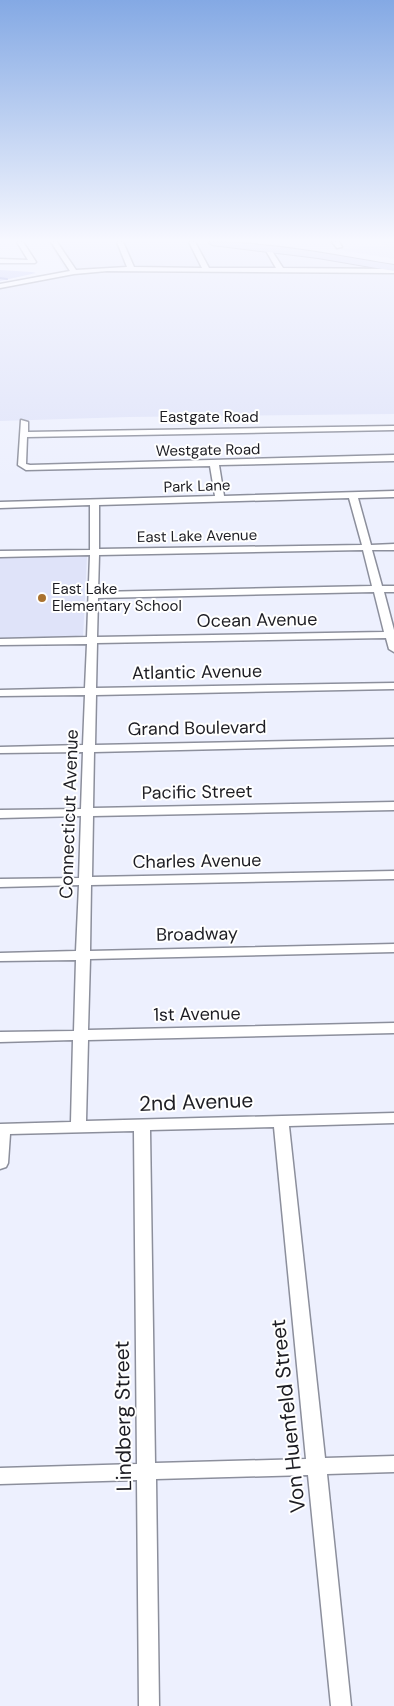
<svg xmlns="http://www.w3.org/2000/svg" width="394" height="1706" font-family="'DM Sans',sans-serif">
  <rect width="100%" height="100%" fill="#edf0fe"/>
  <g fill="#dfe3f9">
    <polygon points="48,242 192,242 332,258 394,269 394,414 129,417 0,421 0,284 66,271"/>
    <polygon points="382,242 394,242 394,259 340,250 343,248 386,246"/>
    <polygon points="87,556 83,638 0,639 0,558"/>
  </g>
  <polygon fill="#c0c7f5" points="0,270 32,272 36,273 0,281"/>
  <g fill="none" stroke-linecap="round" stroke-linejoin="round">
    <polyline stroke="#8f98de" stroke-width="2" points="0,278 7,279"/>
    <g stroke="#8c8f9c" stroke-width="3">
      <g id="minor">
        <polygon points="17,242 23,242 36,262 35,263 0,263 0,259 28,260"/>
        <polygon points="51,242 57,242 76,270 127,267 117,242 123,242 134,267 202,268 189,242 195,242 209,268 276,268 265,249 268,247 270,248 283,268 394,269 394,273 107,271 74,274 0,288 0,284 70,271"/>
        <polygon points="332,242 339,242 342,247 337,248"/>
        <path d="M21,420l7,2v10l366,-6v4l-367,7 -1,27 4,1 364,-10v6l-175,4 5,31 170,-5v6l-36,1 13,47 23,-1v6h-22l10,36h12v6h-10l10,38v22l-5,-3 -3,-11 -289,5 -1,45 298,-5v6l-298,6 -1,50 299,-6v6l-300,7 -1,56 301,-6v8l-301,6 -1,61 302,-6v8l-303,6 -1,66 304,-7v8l-304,7 -2,71 306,-7v10l-306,7 -2,81 308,-8v10l-105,3 36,332 69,-2v16l-67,2 24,232h-20l-23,-231 -152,4 3,227h-20l-2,-226 -137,4v-16l137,-4 -3,-333 -124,3 -2,29 -2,4 -6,2v-45l71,-2 2,-82 -73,2v-10l74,-1 2,-71 -76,1v-8l76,-2 3,-66 -79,2v-8l79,-1 2,-62 -81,2v-8l81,-1 2,-57 -83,1v-6l83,-2 2,-50 -85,1v-6l85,-2 2,-44 -87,1v-6l87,-2 3,-82 -90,2v-6l90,-1v-45l-90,3v-6l215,-6 -5,-30 -184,4 -8,-5zM349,498l13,47 -263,4v-44zM363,550l9,36 -274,6 1,-37zM374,592l10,40 -287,5 1,-39zM274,1127l32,332 -151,4 -5,-333z"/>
      </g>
    </g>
    <g stroke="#8f92aa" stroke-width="2">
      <path id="highway" d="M208,242c62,0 124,13 186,23v6l-76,-13 -106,-13z"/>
    </g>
    <use href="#minor" fill="#fff" fill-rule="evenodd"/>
    <use href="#highway" fill="#ccd1f2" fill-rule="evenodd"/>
  </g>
  <linearGradient id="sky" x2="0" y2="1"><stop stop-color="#84a9e4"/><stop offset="0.5" stop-color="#f7f8ff"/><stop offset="1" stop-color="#f7f8ff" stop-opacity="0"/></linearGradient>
  <rect width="394" height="481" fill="url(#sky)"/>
  <circle fill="#aa722f" stroke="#fff" stroke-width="2" cx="42" cy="598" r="5"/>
  <g text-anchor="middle" stroke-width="4" stroke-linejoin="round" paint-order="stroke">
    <g font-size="15" fill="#1d1d23" stroke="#fff">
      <text x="209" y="422">Eastgate Road</text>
      <text transform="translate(208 450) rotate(-1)" y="5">Westgate Road</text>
      <text transform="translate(197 486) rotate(-2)" y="5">Park Lane</text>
      <text transform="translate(197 536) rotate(-1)" y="5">East Lake Avenue</text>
    </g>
    <g font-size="15" fill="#1d1d23" stroke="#fff" text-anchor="start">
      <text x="52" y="594">East Lake<tspan x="52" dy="17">Elementary School</tspan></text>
    </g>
    <g font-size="18" fill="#1d1d23" stroke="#fff">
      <text transform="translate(257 620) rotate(-1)" y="6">Ocean Avenue</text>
      <text transform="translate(197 672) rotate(-1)" y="6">Atlantic Avenue</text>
      <text transform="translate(197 728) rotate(-1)" y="6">Grand Boulevard</text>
      <text transform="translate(197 792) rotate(-1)" y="6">Pacific Street</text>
      <text transform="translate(69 814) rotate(-88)" y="6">Connecticut Avenue</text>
      <text transform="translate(197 861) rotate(-1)" y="6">Charles Avenue</text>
      <text transform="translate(197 934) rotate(-1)" y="6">Broadway</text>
      <text transform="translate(197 1014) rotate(-1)" y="6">1st Avenue</text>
    </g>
    <g font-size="21" fill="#1d1d23" stroke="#fff">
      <text transform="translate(196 1102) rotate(-2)" y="7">2nd Avenue</text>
      <text transform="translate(123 1416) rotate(-91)" y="7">Lindberg Street</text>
      <text transform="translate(288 1416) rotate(-96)" y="7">Von Huenfeld Street</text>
    </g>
  </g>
</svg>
